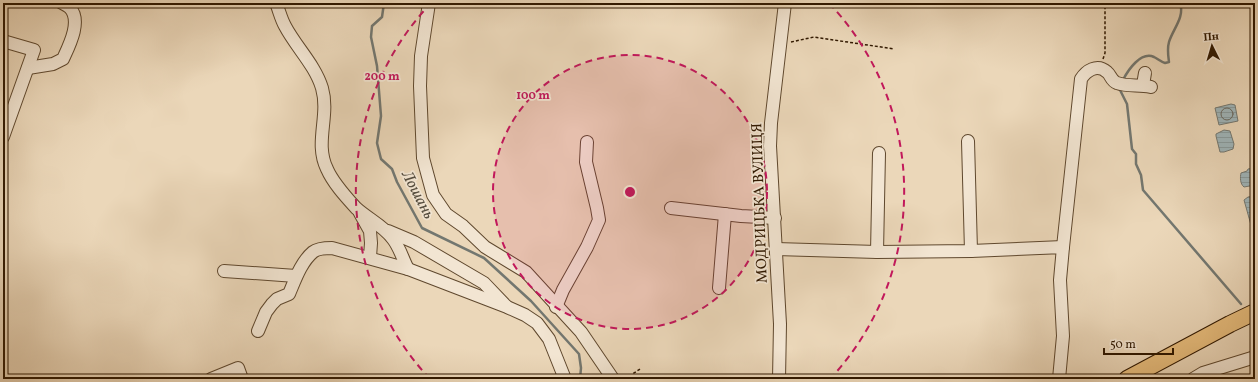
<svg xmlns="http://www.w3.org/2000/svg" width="1258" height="382" viewBox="0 0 1258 382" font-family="Vollkorn,serif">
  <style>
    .water { fill: url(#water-rules); stroke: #737770 }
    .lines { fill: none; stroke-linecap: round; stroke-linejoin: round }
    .shore { stroke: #68675e; stroke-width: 1 }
    .stream { stroke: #737770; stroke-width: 2.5 }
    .minor-casing { stroke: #5f482e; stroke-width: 14 }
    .major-casing { stroke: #301800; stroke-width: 18 }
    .path { stroke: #301800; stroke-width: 1.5; stroke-dasharray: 3 2; stroke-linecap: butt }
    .minor { stroke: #f2e5d2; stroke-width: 12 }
    .major { stroke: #e6bc7c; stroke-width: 16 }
    .ring { fill: none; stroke: #c2185b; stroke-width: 2; stroke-dasharray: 7 5 }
    .labels { text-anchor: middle; stroke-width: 3.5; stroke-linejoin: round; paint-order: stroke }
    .street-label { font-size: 15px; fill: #301800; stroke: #f2e5d2 }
    .water-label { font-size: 16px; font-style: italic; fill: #574f41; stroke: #f2e5d2 }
    .centre { fill: #c2185b; stroke: #f2e5d2; stroke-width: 2 }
    .ring-label { font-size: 12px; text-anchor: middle; font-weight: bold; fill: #c2185b; stroke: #f2e5d2; stroke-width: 3.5; stroke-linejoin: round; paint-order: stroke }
  </style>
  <defs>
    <pattern id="water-rules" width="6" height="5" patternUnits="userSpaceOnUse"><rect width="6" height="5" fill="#9fb6bb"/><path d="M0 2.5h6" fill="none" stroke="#899c9f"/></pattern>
  </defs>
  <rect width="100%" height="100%" fill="#ebd7b9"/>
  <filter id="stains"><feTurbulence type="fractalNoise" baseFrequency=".005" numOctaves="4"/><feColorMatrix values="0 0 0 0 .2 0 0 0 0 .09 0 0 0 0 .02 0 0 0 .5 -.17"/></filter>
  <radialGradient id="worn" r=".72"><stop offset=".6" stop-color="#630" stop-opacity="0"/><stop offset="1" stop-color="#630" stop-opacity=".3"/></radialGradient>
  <g class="water">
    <path d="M1231,104L1235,105L1238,121L1219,125L1215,108Z"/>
    <path d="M1224,130L1230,131L1234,144L1233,149L1224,152H1220L1216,136V134Z"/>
    <path d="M1255,168V185L1244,187C1240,184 1240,177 1241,173L1247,171L1248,169Z"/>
    <path d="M1255,196V225H1251L1244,200L1248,197Z"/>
  </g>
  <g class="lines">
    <circle class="shore" cx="1227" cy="114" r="6"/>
    <g class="stream">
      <path d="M384,3L382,17L372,26L371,37L377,66L381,116L377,143L381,159L392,169L397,182L422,228L484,258L531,301L579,354L581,368L580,379"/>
      <path d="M1123,80C1128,70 1141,51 1154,57C1158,59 1161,62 1165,63L1169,62C1168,55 1167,49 1169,42C1173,29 1185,17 1180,3"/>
      <path d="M1120,90L1127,104L1132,149L1136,154V164L1141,175L1143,190L1241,304"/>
    </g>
    <defs>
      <g id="minor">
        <path d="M276,3C279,10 281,19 285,26C296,47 315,65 322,88C330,116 314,143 327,169C333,183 346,197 356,208C368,219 384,226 393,239C400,248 403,260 408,269"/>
        <path d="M429,3L421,56L420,86L423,158L433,195L446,214L463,226L485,247L526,272L581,332L613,379"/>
        <path d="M3,41L34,50L3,137"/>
        <path d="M28,68L53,64L63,59C69,46 82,21 70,8C68,6 64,4 62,3"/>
        <path d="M1143,85L1145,73"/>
        <path d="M968,141L971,251"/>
        <path d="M671,208L741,216L775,218"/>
        <path d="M360,213L370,231L371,243L370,257"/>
        <path d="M388,231L414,242L484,283L506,306"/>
        <path d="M1063,247L1081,79C1086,71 1097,63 1107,72C1111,75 1111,81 1117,83C1128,87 1140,84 1151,87"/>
        <path d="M776,249L877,252L971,251L1063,247L1060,280L1063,336L1059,379"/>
        <path d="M877,252L879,153"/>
        <path d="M224,271L296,276"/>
        <path d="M719,288L725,214"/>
        <path d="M556,307L563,290L587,247L599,220L597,208L586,162L587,142"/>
        <path d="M258,331L266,312L272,304L277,299L289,294C295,280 301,262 313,252C318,248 326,248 332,248L408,269L507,307L525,315L537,323L549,339L565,379"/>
        <path d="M211,379L238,368L242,379"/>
        <path d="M779,379L780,324L770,146L771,123L785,3"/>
        <path d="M1193,379L1203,373L1255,357"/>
      </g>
      <path id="major" d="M1127,379L1230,324L1255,312"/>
    </defs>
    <use href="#minor" class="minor-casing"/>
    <use href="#major" class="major-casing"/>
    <g class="path">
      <path d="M791,42L814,37L894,49"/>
      <path d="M1103,59L1105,53V3"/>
      <path d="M625,379L640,369"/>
    </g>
    <use href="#minor" class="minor"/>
    <use href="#major" class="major"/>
  </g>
  <circle cx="630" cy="192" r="137" fill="#c2185b" fill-opacity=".12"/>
  <g class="ring">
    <circle cx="630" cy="192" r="137"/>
    <path d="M430 379A274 274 0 0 1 431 3M829 3A274 274 0 0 1 830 379"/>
  </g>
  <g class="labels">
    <g class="street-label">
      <text transform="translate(759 203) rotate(-92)" y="5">МОДРИЦЬКА ВУЛИЦЯ</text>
    </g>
    <g class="water-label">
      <text transform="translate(419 194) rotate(62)" y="6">Лошань</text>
    </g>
  </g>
  <circle cx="630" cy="192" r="6" class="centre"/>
  <g class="ring-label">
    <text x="382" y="80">200 m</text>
    <text x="533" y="99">100 m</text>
  </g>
  <rect width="1258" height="382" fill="none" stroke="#ebd7b9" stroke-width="16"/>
  <rect x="4" y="4" width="1250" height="374" fill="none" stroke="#301800" stroke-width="2"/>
  <rect x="8" y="8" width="1242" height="366" fill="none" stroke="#301800"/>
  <g transform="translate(1212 46) rotate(355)" stroke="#f2e5d2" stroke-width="3" paint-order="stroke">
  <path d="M0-3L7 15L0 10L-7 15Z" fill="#301800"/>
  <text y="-6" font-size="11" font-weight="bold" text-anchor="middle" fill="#301800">Пн</text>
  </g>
  <path d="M1104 348v6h69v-6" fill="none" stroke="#301800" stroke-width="2"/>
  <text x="1110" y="348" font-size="12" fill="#301800" stroke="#f2e5d2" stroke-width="3" paint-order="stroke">50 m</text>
  <rect width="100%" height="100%" filter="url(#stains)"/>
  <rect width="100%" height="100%" fill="url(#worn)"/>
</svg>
